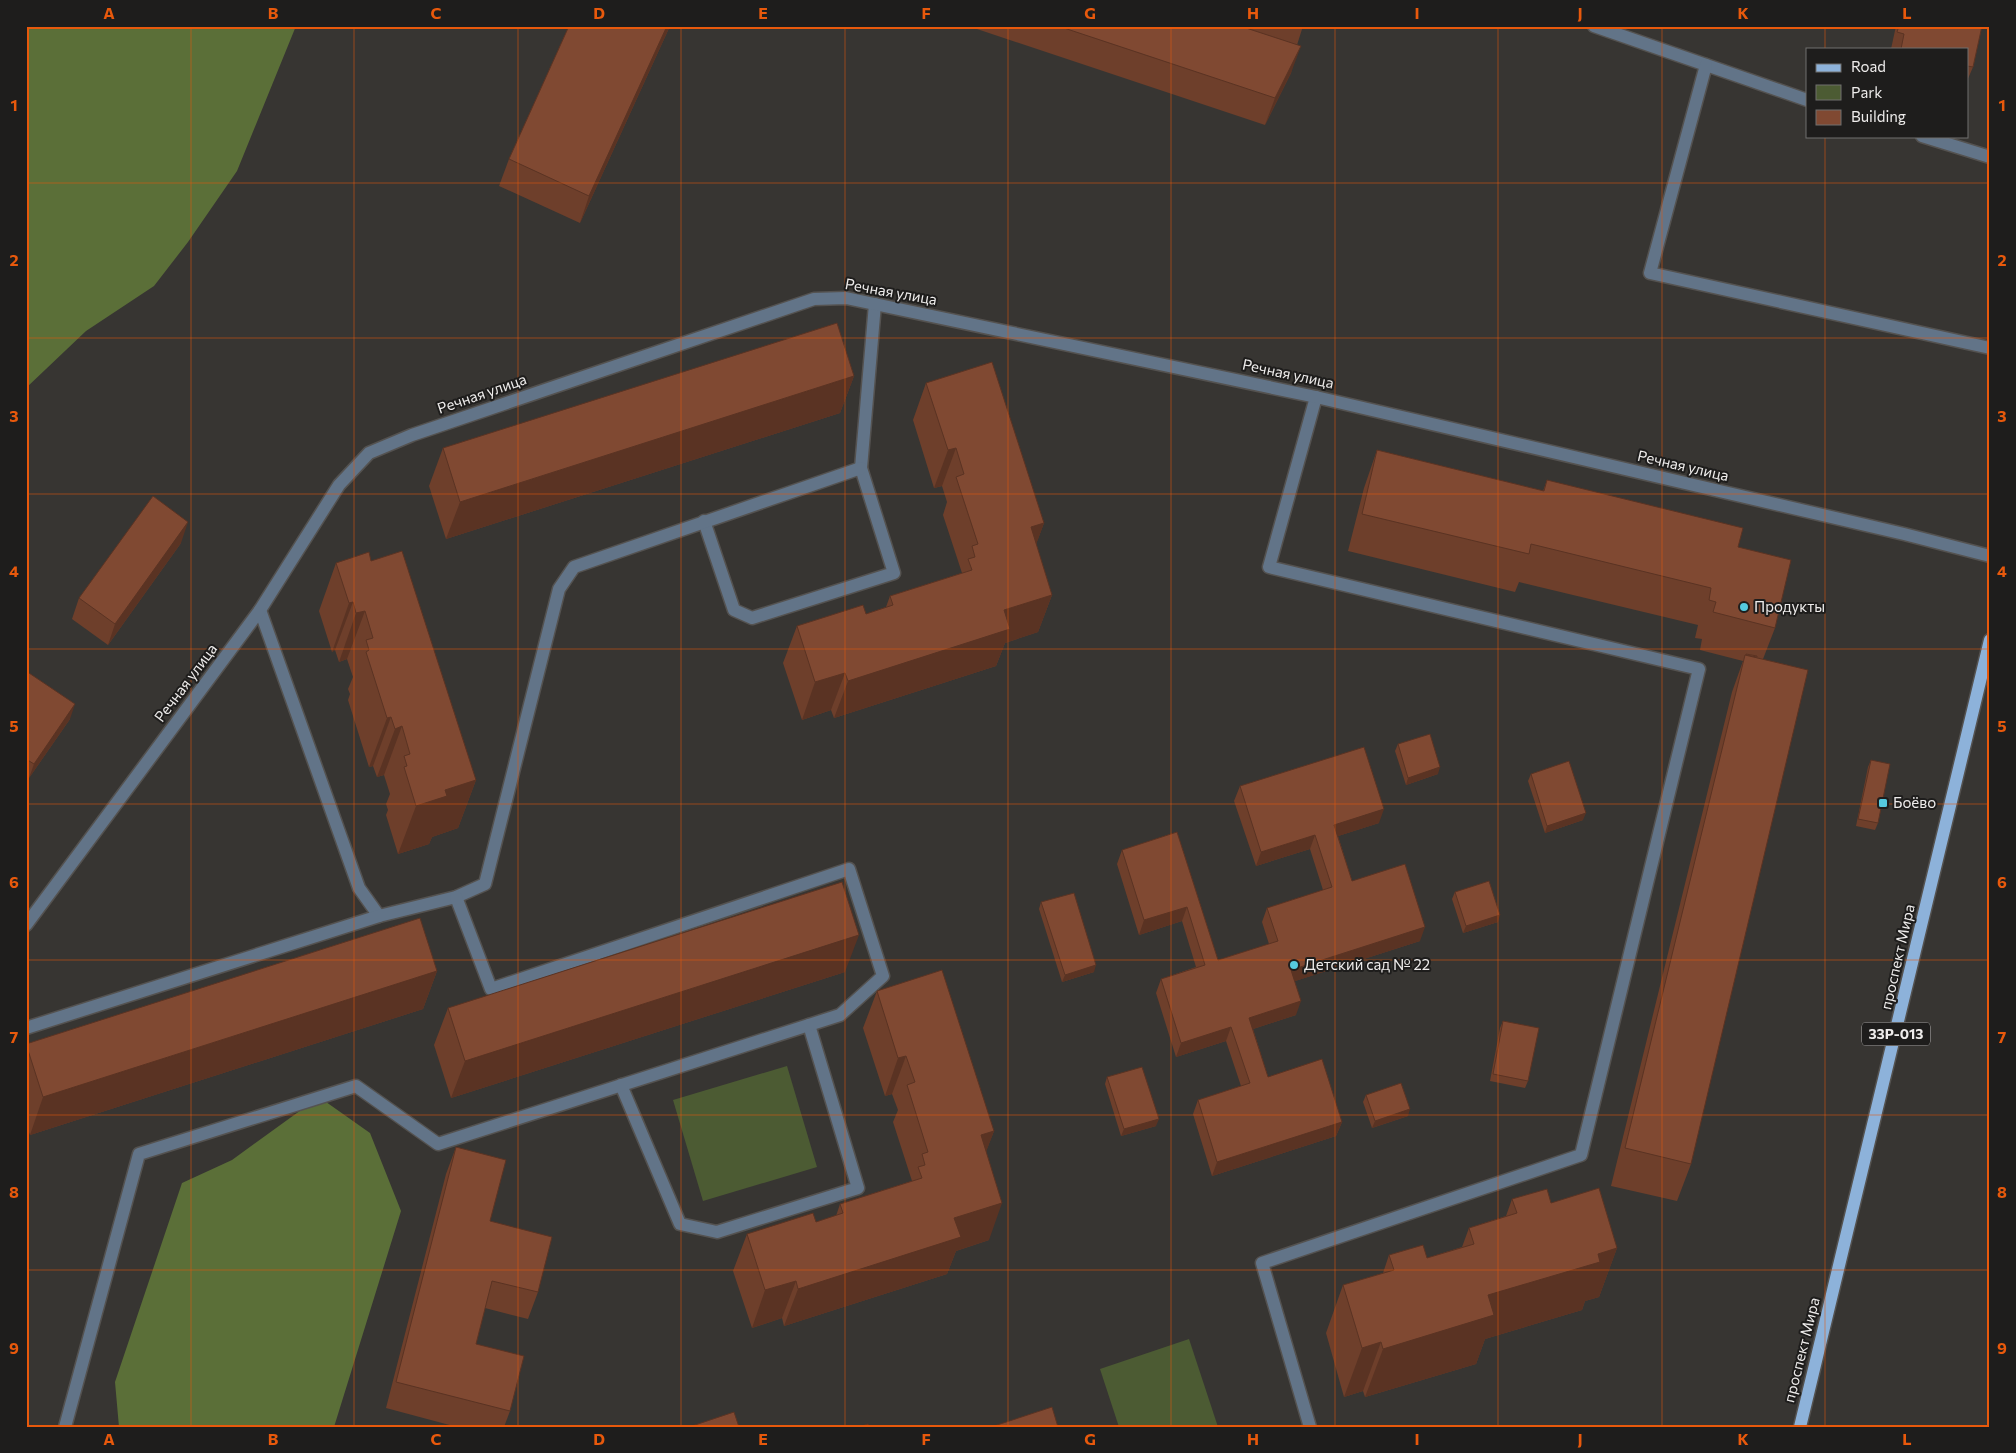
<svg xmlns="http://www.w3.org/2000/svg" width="2016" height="1453" viewBox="0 0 2016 1453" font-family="Commissioner,sans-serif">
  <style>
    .green { fill: #4c5b33 }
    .forest { fill: #5b6f38 }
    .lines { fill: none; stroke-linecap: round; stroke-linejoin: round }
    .service-casing { stroke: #545250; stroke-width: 15 }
    .minor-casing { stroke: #545250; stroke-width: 15 }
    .primary-casing { stroke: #545250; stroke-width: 15 }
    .service { stroke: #627488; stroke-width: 12 }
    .minor { stroke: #627488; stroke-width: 12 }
    .primary { stroke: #8db2da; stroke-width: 12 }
    .wall { fill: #6e3f2b }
    .shaded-wall { fill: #5a3323 }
    .building { fill: #804932; stroke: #5a3323 }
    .grid { fill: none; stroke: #e8590c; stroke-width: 1; stroke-opacity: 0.55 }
    .poi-dot { fill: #55cadf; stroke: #1e1d1c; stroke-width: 2 }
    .labels { text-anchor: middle; stroke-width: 4; stroke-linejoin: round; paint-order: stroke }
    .shield { fill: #1e1d1c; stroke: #b0aead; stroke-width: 1 }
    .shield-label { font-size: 14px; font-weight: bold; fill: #eeeceb }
    .street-label { font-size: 15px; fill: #eeeceb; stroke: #1e1d1c }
    .poi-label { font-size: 15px; fill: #eeeceb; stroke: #1e1d1c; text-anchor: start }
    .neatline { fill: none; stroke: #e8590c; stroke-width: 2 }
    .grid-label { font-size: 16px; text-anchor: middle; font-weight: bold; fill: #e8590c }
  </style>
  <rect width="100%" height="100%" fill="#373532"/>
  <g class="green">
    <path d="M787,1066L817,1167L703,1201L673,1100Z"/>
    <path d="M1189,1339L1218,1427H1119L1100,1369Z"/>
  </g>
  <g class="forest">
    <path d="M26,26H296L237,171L188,242L154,286L86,331L26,388Z"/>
    <path d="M319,1097L370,1133L401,1211L334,1427H119L115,1382L182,1183L232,1160Z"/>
  </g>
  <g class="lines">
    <defs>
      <g id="service">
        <path d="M1594,26L1807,100"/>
        <path d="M1706,65L1650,273L1990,348"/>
        <path d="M1922,136L1990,157"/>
        <path d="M704,521L734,610L752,618L894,573L861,468L875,304"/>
        <path d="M260,610L359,888L379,916"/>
        <path d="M26,1028L379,916L456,897L485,884L559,589L574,567L861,468"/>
        <path d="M621,1085L680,1224L717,1232L858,1188L809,1025"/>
        <path d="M65,1427L139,1154L356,1086L438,1144L840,1015L883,976L849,869L491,989L456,897"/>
        <path d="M1310,1427L1262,1263L1581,1155L1699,669L1269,567L1316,397"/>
      </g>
      <path id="minor" d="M26,925L260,610L339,485L369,453L412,435L814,299L846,298L1316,397L1904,534L1990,556"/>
      <path id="primary" d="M1800,1427L1990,640"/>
    </defs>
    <use href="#service" class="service-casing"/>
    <use href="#minor" class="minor-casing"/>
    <use href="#primary" class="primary-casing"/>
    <use href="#service" class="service"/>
    <use href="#minor" class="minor"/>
    <use href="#primary" class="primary"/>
  </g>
  <g class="wall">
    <path d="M569,26H670L580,223L499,186L509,159Z"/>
    <path d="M968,26H1303L1297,45L1291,73L1265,125Z"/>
    <path d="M1896,26H1982L1973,67L1967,81V49H1891Z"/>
    <path d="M854,376L840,413L446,539L429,486L443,448Z"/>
    <path d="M926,383L1044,523L1036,544L1052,595L1038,632L1005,643L996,666L834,718L831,710L802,720L783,663L797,626L866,614L886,607L890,596L962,573L943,515L947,502L942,486L934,488L913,420Z"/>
    <path d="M1377,450L1543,491L1547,480L1738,547L1775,628L1763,659L1691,1164L1677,1201L1611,1186L1732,692L1743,661L1700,650L1702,639L1695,638L1698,625L1519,582L1515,592L1348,551L1364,488Z"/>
    <path d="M181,543L108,645L72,619L79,598Z"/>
    <path d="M371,561L476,780L458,828L432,837L429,844L398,854L386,815L388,810L386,804L390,794L384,775L377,777L373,766L369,767L348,700L350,694L348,689L353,677L347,659L339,662L335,650L332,652L319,611L336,563Z"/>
    <path d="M26,671L70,719L29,778L26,776Z"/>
    <path d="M1398,744L1438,774L1406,785L1395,751Z"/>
    <path d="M1871,760L1878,823L1875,830L1856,826L1868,767Z"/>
    <path d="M1531,774L1583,820L1545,833L1528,781Z"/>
    <path d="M1240,786L1379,823L1338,836L1352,881L1420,941L1295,981L1296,1015L1253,1029L1268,1077L1342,1122L1336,1136L1212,1176L1193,1114L1198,1100L1241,1086L1226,1041L1176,1057L1156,993L1161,979L1196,967L1182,921L1139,935L1117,864L1122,850L1177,832L1218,960L1269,944L1262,922L1267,908L1323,890L1310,849L1256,866L1234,801Z"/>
    <path d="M1455,892L1498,922L1463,933L1452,899Z"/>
    <path d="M1041,902L1094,972L1062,982L1039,909Z"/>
    <path d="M437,971L423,1009L30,1135L26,1124V1044Z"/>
    <path d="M845,972L451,1098L434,1045L448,1008Z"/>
    <path d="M877,991L994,1131L986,1151L989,1240L956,1251L947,1274L784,1326L782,1318L752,1328L733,1271L747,1234L816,1222L836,1216L840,1204L912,1181L893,1122L898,1110L892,1094L885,1096L863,1028Z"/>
    <path d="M1503,1021L1528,1081L1525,1088L1490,1081L1500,1028Z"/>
    <path d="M1107,1077L1156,1126L1121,1136L1105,1084Z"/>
    <path d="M1366,1095L1408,1116L1372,1128L1363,1102Z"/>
    <path d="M456,1147L490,1221L538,1292L528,1319L485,1308L476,1344L510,1411L504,1427H457L386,1408L446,1174Z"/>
    <path d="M1512,1199L1551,1203L1617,1248L1599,1297L1585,1301L1582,1310L1485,1339L1476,1364L1365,1397L1363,1391L1344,1397L1326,1333L1343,1285L1383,1273L1389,1255L1427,1258L1462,1247L1469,1228L1506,1216Z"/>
  </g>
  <g class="shaded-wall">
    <path d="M667,26H670L580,223L589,196Z"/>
    <path d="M1301,46L1291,73L1265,125L1275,98Z"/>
    <path d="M854,376L840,413L446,539L460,502Z"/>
    <path d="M956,448L942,486L934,488L948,450Z"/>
    <path d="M188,522L181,543L108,645L115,624Z"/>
    <path d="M1044,523L1030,561L1031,527Z"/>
    <path d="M1052,595L1038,632L1005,643L996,666L834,718L848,681L1004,610Z"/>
    <path d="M353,602L335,650L332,652L349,603Z"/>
    <path d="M365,611L347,659L339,662L356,613Z"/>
    <path d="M845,673L831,710L802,720L815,682Z"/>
    <path d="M75,704L70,719L29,778L34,764Z"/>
    <path d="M391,717L373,766L369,767L387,718Z"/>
    <path d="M402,726L384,775L377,777L395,729Z"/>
    <path d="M1440,767L1438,774L1406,785L1408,778Z"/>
    <path d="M476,780L458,828L432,837L429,844L398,854L416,806L445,790Z"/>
    <path d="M1384,809L1379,823L1329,839L1334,825Z"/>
    <path d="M1586,813L1583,820L1545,833L1547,826Z"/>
    <path d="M1315,835L1310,849L1256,866L1261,852Z"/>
    <path d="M1187,907L1182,921L1139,935L1144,920Z"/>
    <path d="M1500,915L1498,922L1463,933L1466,926Z"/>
    <path d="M1425,927L1420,941L1286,984L1291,970Z"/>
    <path d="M859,935L845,972L451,1098L465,1061Z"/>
    <path d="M1096,965L1094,972L1062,982L1065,975Z"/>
    <path d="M437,971L423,1009L30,1135L43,1097Z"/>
    <path d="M1301,1001L1296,1015L1244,1032L1249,1018Z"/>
    <path d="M1231,1027L1226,1041L1176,1057L1181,1043Z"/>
    <path d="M906,1056L892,1094L885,1096L898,1058Z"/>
    <path d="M1410,1109L1408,1116L1372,1128L1375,1121Z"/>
    <path d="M1159,1119L1156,1126L1121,1136L1124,1129Z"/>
    <path d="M1342,1122L1336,1136L1212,1176L1217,1162Z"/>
    <path d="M994,1131L980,1168L981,1135Z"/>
    <path d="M1002,1203L989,1240L956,1251L947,1274L784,1326L798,1289L954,1218Z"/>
    <path d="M1617,1248L1599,1297L1585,1301L1582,1310L1485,1339L1476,1364L1365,1397L1383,1349L1488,1295L1598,1254Z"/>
    <path d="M796,1281L782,1318L752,1328L765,1290Z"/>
    <path d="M1381,1342L1363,1391L1344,1397L1362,1348Z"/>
  </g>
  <g class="building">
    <path d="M569,26H667L589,196L509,159Z"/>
    <path d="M1058,26H1240L1301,46L1275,98Z"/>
    <path d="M1899,26H1982L1973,67L1967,66V49H1901L1904,34L1897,32Z"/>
    <path d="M837,323L854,376L460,502L443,448Z"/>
    <path d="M992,362L1044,523L1031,527L1052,595L1004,610L1010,629L848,681L845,673L815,682L797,626L863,605L866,614L893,605L890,596L972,570L968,559L975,557L972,546L978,544L956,477L964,474L956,448L948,450L926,383Z"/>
    <path d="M1377,450L1544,491L1547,480L1743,528L1738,547L1791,560L1775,628L1713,612L1716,602L1709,600L1711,588L1531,544L1529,554L1362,514Z"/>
    <path d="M153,496L188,522L115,624L79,598Z"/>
    <path d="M402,551L476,780L445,790L447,796L416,806L404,767L407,766L404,756L410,754L402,726L395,729L391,717L387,718L366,652L369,650L366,640L373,638L365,611L356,613L353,602L349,603L336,563L369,552L371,561Z"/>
    <path d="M1746,654L1757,656V657L1746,655Z"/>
    <path d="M1745,655L1808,670L1691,1164L1625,1148Z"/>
    <path d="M26,671L75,704L34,764L26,759Z"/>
    <path d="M1430,734L1440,767L1408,778L1398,744Z"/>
    <path d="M1364,747L1384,809L1334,825L1352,881L1405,864L1425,927L1291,970L1301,1001L1249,1018L1268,1077L1322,1059L1342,1122L1217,1162L1198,1100L1250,1083L1231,1027L1181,1043L1161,979L1205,965L1187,907L1144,920L1122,850L1177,832L1218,960L1278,941L1267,908L1332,887L1315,835L1261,852L1240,786Z"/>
    <path d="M1871,760L1890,764L1878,823L1858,819Z"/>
    <path d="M1569,761L1586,813L1547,826L1531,774Z"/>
    <path d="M1489,881L1500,915L1466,926L1455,892Z"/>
    <path d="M842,882L859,935L465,1061L448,1008Z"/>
    <path d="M1074,893L1096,965L1065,975L1041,902Z"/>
    <path d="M420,918L437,971L43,1097L26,1044Z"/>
    <path d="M942,970L994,1131L981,1135L1002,1203L954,1218L961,1237L798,1289L796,1281L765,1290L747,1234L813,1213L816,1222L843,1213L840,1204L922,1178L918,1167L925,1165L922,1154L928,1152L907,1085L915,1082L906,1056L898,1058L877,991Z"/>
    <path d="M1503,1021L1539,1028L1528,1081L1493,1074Z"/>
    <path d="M1142,1067L1159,1119L1124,1129L1107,1077Z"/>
    <path d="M1401,1083L1410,1109L1375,1121L1366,1095Z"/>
    <path d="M456,1147L506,1160L490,1221L552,1237L538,1292L492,1281L476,1344L524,1356L510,1411L396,1382Z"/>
    <path d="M1599,1188L1617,1248L1598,1254L1600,1262L1488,1295L1494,1315L1383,1349L1381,1342L1362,1348L1343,1285L1394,1270L1389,1255L1423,1245L1427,1258L1474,1244L1469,1228L1517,1213L1512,1199L1547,1189L1551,1203Z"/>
    <path d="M1052,1407L1058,1427H995L994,1426Z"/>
    <path d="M734,1412L739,1427H689Z"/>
    <path d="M868,1424L869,1427H859Z"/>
  </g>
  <path class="grid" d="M191,26V1427M354,26V1427M518,26V1427M681,26V1427M845,26V1427M1008,26V1427M1171,26V1427M1335,26V1427M1498,26V1427M1662,26V1427M1825,26V49M1825,136V1427M26,183H1990M26,338H1990M26,494H1990M26,649H1990M26,804H1990M26,960H1990M26,1115H1990M26,1270H1990"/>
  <g class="poi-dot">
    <circle cx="1744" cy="607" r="5"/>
    <rect x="1878" y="798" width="10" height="10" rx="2.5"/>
    <circle cx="1294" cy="965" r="5"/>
  </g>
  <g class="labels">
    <rect class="shield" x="1862" y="1022.5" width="68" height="23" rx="4"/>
    <g class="shield-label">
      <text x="1896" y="1039">33Р-013</text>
    </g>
    <g class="street-label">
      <text transform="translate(891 292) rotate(10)" y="5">Речная улица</text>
      <text transform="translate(1288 374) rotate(12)" y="5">Речная улица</text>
      <text transform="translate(482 394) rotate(-19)" y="5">Речная улица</text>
      <text transform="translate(1683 466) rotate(13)" y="5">Речная улица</text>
      <text transform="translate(186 683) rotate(-53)" y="5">Речная улица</text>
      <text transform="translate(1898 957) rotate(-77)" y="5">проспект Мира</text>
      <text transform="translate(1802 1350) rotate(-76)" y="5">проспект Мира</text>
    </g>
    <g class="poi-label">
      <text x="1754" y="612">Продукты</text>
      <text x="1893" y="808">Боёво</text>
      <text x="1304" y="970">Детский сад № 22</text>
    </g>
  </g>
  <rect width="2016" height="1453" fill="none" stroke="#1e1d1c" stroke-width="55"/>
  <rect x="1806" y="48" width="162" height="90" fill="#1e1d1c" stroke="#71706f"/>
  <rect x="1816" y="64" width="25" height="8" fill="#8db2da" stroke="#71706f"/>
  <text x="1851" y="72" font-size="15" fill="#eeeceb">Road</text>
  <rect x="1816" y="85" width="25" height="15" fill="#4c5b33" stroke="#71706f"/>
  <text x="1851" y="98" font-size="15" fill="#eeeceb">Park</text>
  <rect x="1816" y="110" width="25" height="15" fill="#804932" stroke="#71706f"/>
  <text x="1851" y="122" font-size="15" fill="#eeeceb">Building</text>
  <rect x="28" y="28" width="1960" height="1398" class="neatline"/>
  <g class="grid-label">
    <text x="109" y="19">A</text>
    <text x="273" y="19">B</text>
    <text x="436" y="19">C</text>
    <text x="599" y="19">D</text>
    <text x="763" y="19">E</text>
    <text x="926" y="19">F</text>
    <text x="1090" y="19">G</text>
    <text x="1253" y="19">H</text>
    <text x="1417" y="19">I</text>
    <text x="1580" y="19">J</text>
    <text x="1743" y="19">K</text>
    <text x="1907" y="19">L</text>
    <text x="14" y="111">1</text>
    <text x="2002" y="111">1</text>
    <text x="14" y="266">2</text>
    <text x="2002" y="266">2</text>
    <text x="14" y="422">3</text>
    <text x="2002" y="422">3</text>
    <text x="14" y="577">4</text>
    <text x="2002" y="577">4</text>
    <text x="14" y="732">5</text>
    <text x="2002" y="732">5</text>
    <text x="14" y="888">6</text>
    <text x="2002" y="888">6</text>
    <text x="14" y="1043">7</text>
    <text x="2002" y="1043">7</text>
    <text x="14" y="1198">8</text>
    <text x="2002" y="1198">8</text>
    <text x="14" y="1354">9</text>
    <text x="2002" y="1354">9</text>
    <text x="109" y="1445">A</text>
    <text x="273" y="1445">B</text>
    <text x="436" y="1445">C</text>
    <text x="599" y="1445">D</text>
    <text x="763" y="1445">E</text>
    <text x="926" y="1445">F</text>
    <text x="1090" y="1445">G</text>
    <text x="1253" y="1445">H</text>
    <text x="1417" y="1445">I</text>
    <text x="1580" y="1445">J</text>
    <text x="1743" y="1445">K</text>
    <text x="1907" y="1445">L</text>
  </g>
</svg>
